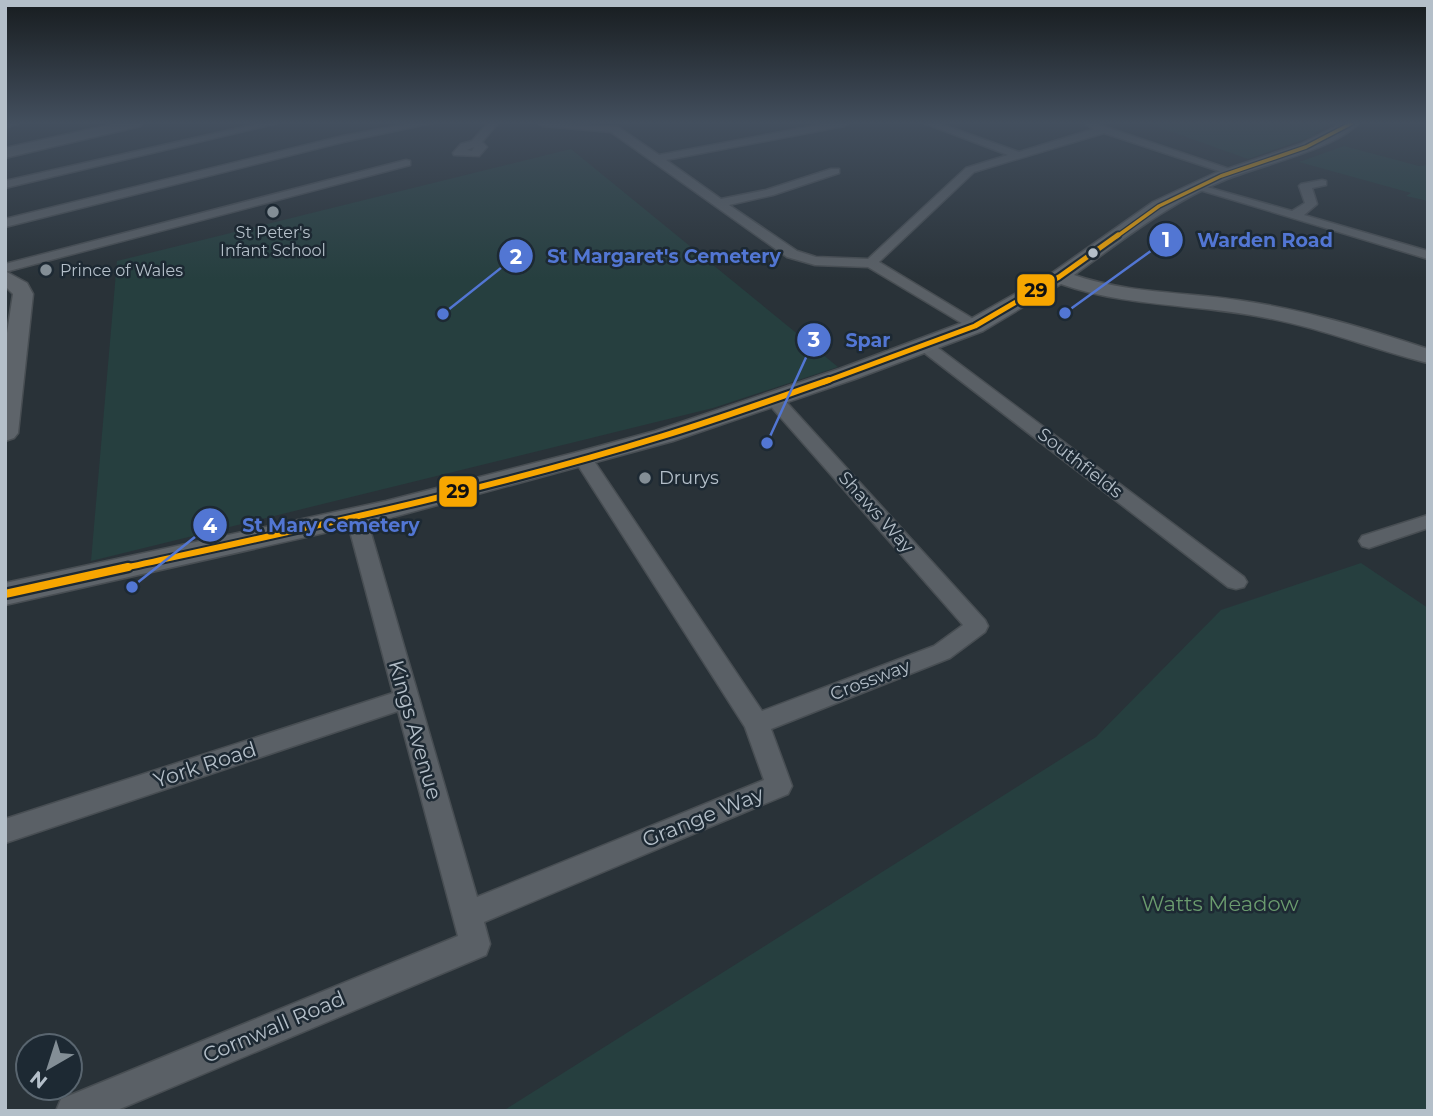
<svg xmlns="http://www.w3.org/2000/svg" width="1433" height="1116" viewBox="0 0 1433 1116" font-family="Montserrat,sans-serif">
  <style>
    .green { fill: #263f3f }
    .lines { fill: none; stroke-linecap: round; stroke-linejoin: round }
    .street-casing { stroke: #484e53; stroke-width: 3 }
    .secondary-casing { stroke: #484e53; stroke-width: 3 }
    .street { fill: #5a6066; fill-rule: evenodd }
    .secondary { fill: #5e646a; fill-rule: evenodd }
    .bus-1-far3-casing { stroke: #1d2933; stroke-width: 6 }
    .bus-1-far2-casing { stroke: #1d2933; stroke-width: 9 }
    .bus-1-far1-casing { stroke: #1d2933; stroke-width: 10 }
    .bus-1-casing { stroke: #1d2933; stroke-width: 13 }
    .bus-1-far3 { stroke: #f7a600; stroke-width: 3.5 }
    .bus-1-far2 { stroke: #f7a600; stroke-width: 5 }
    .bus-1-far1 { stroke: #f7a600; stroke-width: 6 }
    .bus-1 { stroke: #f7a600; stroke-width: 8 }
    .poi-dot { fill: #838e96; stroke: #1d2933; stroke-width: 2.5 }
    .bus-dot { fill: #b4bfc9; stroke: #1d2933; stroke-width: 2.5 }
    .labels { text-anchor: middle; stroke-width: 5; stroke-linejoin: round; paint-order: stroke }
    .far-poi-label { font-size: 16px; fill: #b4bfc9; stroke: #1d2933 }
    .street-label { font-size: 18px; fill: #b4bfc9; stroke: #1d2933 }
    .poi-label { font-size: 18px; fill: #b4bfc9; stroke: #1d2933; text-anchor: start }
    .near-street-label { font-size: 21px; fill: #b4bfc9; stroke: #1d2933 }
    .near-park-label { font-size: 21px; fill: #6a9b6e; stroke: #1d2933 }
    .leader { fill: none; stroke: #5276d3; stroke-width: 2.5 }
    .callout-dot { fill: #5276d3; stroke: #1d2933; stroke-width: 2.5 }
    .mark-label { font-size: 21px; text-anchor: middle; font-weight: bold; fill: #fff }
    .callout-label { font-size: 19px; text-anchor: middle; font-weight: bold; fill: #5276d3; stroke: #1d2933; stroke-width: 5; stroke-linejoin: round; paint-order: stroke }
    .line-badge { stroke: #1d2933; stroke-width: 2.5 }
    .pale-badge-label { font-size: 19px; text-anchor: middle; font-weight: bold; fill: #111 }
  </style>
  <rect width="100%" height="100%" fill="#293238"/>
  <g class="green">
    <path d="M1147,123H1333L1314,133L1317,135L1248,159Z"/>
    <path d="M1344,146L1419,166L1428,165V201L1406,196L1411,193L1299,162Z"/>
    <path d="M571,149L838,367L713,408L91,561L117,261Z"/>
    <path d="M1361,563L1428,608V1111H503L1096,737L1221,610Z"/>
  </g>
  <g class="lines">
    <defs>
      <g id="street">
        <path d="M5,123H20L5,128Z"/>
        <path d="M261,123H278L5,188V181Z"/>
        <path d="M412,123H432L343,142L5,227V219L343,136Z"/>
        <path d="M488,123H498L482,142L487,147L479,156L454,155L453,153L461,144L472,141ZM474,147L472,151L467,150Z"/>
        <path d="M538,123L618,127L659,155L829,123H849L844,126L666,160L721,199L766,190L831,169H839V173L773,195L729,205L797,251L816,257L868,259L966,168L1008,155L924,123H938L1019,152L1094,129L1086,125L1094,123L1238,172L1228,174L1104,133L974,172L879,262L980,323L983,326L980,329L975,331L868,267L815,265L787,257L611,132L543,126Z"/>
        <path d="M406,160L410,161V165L5,272V264Z"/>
        <path d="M1322,180L1326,181V185L1312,188L1317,204L1304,215L1428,251V259L1190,187L1196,184L1292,211L1305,203L1299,186L1301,184Z"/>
        <path d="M924,340L930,342L1244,577L1247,582L1244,587L1236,589L1228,587L918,348L916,345Z"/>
        <path d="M773,393L779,394L985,620L988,626L985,632L950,658L771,729L792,786L788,794L484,922L490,944L486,955L115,1111H56L61,1099L458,936L398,711L5,843V819L393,693L346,516L349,512H363L366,516L477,897L764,780L745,727L574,459L576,455H590L762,711L934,646L963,625L767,402L765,398Z"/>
        <path d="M1428,515V528L1369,548L1362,546L1359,541L1362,536Z"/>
      </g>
      <g id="secondary">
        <path d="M118,123H143L141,126L5,158V148Z"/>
        <path d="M1342,123H1359C1335,149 1262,165 1227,179C1170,202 1123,240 1074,275C1127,293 1182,292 1237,300C1302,309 1365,328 1428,349V363C1372,349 1319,327 1262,317C1195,304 1126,307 1061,284L983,331L855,379L673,441L386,519L5,605V583L386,501L574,453L655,431L839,369L967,321L1052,273L1153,202L1215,173L1301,144Z"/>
        <path d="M5,271L27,283L33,294L18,433L14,438L5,441V346L13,294L5,286Z"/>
      </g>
    </defs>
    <use href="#street" class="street-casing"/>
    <use href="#secondary" class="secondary-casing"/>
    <use href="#street" class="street"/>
    <use href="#secondary" class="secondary"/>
    <defs>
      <path id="bus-1-far3" d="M1116,237L1159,206L1221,176L1306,147L1352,123"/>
      <path id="bus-1-far2" d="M824,382L975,326L1059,277L1118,235"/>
      <path id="bus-1-far1" d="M120,569C302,529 485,491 663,436C719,419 774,399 829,380"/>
      <path id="bus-1" d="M5,594L128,567"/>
    </defs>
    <use href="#bus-1-far3" class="bus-1-far3-casing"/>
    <use href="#bus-1-far2" class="bus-1-far2-casing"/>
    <use href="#bus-1-far1" class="bus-1-far1-casing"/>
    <use href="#bus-1" class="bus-1-casing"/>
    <use href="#bus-1-far3" class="bus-1-far3"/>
    <use href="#bus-1-far2" class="bus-1-far2"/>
    <use href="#bus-1-far1" class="bus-1-far1"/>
    <use href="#bus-1" class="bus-1"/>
  </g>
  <linearGradient id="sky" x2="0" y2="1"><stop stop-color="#171c1f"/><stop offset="0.44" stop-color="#434f5e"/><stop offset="1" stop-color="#434f5e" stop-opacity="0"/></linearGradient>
  <rect width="1433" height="279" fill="url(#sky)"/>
  <g class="poi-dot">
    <circle cx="273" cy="212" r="7"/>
    <circle cx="46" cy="270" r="7"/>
    <circle cx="645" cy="478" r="7"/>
  </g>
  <circle class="bus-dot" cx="1093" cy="253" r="6"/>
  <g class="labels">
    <g class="far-poi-label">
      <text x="273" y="238">St Peter's<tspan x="273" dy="18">Infant School</tspan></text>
      <text x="60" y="276" text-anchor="start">Prince of Wales</text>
    </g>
    <g class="street-label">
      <text transform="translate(1080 463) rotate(38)" y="6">Southfields</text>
      <text transform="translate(876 512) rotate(48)" y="6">Shaws Way</text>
      <text transform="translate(870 680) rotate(-21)" y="6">Crossway</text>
    </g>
    <g class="poi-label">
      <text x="659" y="484">Drurys</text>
    </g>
    <g class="near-street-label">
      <text transform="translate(415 730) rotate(74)" y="7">Kings Avenue</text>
      <text transform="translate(205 765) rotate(-18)" y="7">York Road</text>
      <text transform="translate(703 817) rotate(-22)" y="7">Grange Way</text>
      <text transform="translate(274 1027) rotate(-23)" y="7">Cornwall Road</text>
    </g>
    <g class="near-park-label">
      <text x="1220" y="911">Watts Meadow</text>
    </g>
  </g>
  <path class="leader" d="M1065 313L1166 240M443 314L516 256M767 443L814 340M132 587L210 525"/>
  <g class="callout-dot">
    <circle cx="1065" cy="313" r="7"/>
    <circle cx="443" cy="314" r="7"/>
    <circle cx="767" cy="443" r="7"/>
    <circle cx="132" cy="587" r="7"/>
    <circle cx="1166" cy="240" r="18"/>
    <circle cx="516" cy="256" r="18"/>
    <circle cx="814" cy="340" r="18"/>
    <circle cx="210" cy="525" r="18"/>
  </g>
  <g class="mark-label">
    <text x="1166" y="247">1</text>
    <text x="516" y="264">2</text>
    <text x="814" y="347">3</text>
    <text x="210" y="533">4</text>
  </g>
  <g class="callout-label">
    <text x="1265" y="247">Warden Road</text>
    <text x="664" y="263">St Margaret's Cemetery</text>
    <text x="868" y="347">Spar</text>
    <text x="331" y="532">St Mary Cemetery</text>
  </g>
  <g class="line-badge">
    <rect x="1016" y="273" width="40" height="34" rx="7" fill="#f7a600"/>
    <rect x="438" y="475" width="40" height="33" rx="7" fill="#f7a600"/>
  </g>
  <g class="pale-badge-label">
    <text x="1036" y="297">29</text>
    <text x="458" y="498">29</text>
  </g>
  <rect width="1433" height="1116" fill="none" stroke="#b4bfc9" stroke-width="14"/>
  <g transform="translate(49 1067) rotate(219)"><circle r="33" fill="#1d2933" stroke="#59656f" stroke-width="2"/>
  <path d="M0-5L12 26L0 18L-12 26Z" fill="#838e96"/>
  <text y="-10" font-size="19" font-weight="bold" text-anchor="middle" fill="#b4bfc9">N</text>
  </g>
</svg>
